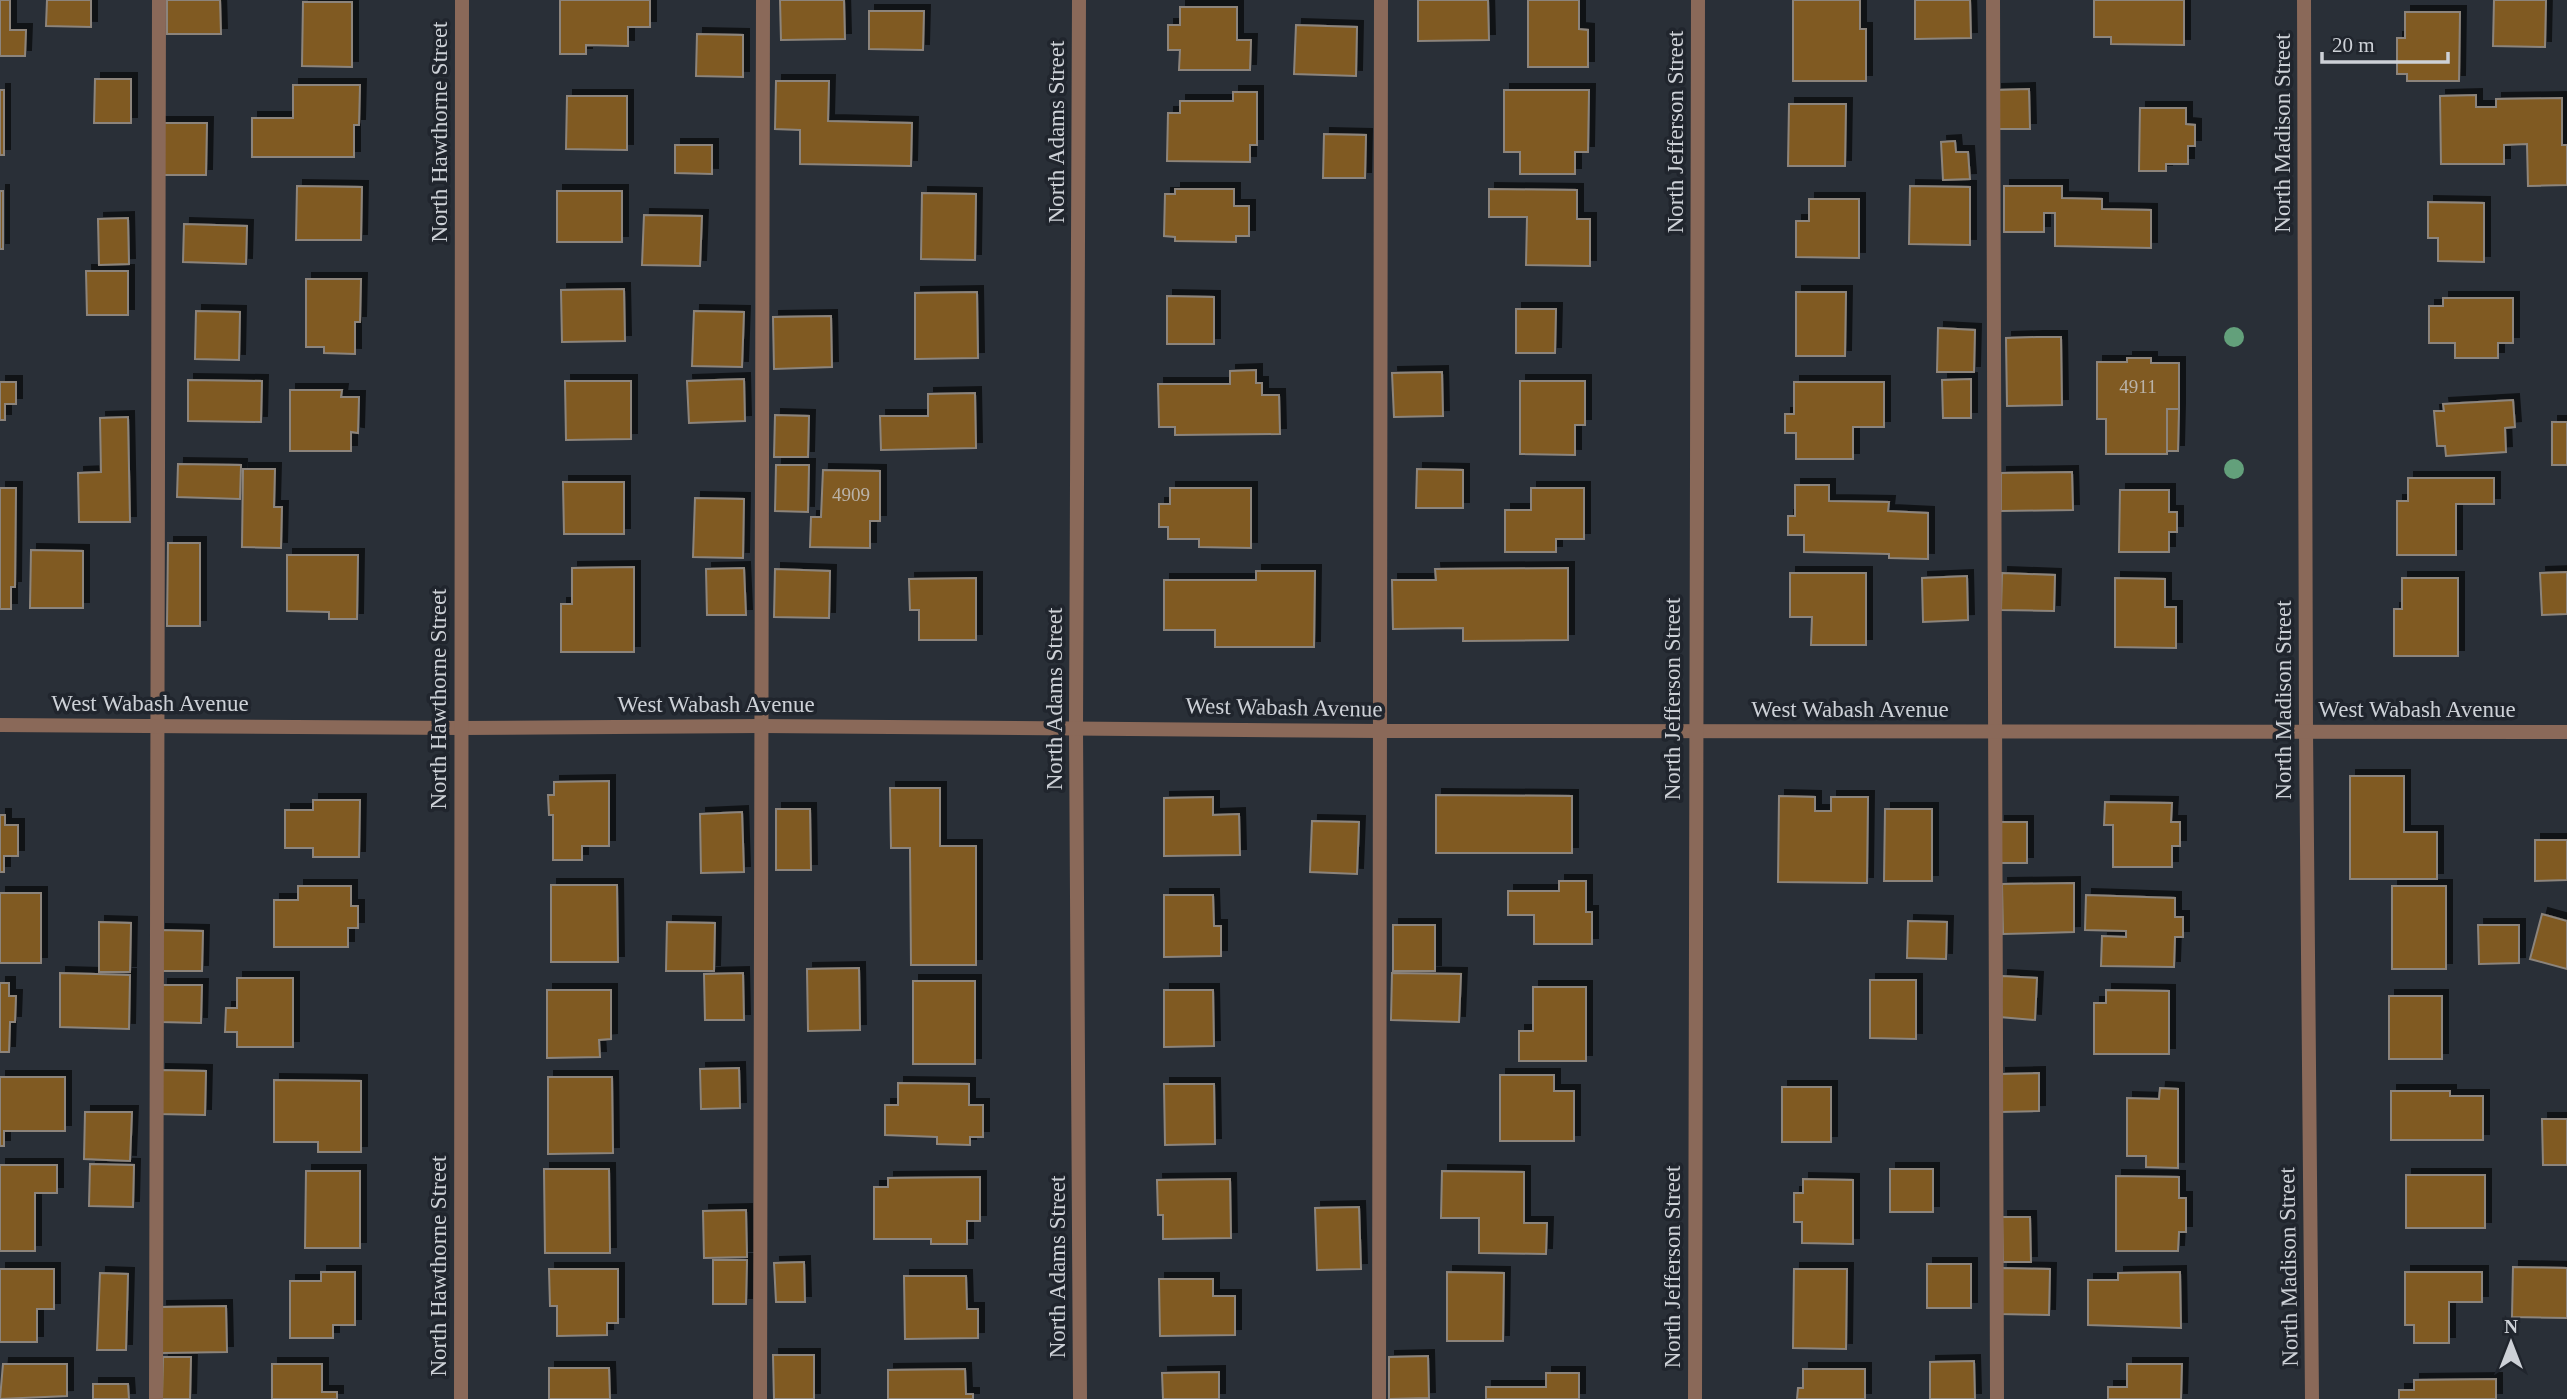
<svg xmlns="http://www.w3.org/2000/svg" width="2567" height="1399" viewBox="0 0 2567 1399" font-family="Georgia,serif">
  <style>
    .building { fill: #805a20; stroke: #8c847b; stroke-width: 2; filter: url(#shadow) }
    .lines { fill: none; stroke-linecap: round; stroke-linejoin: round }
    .lane { stroke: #8a6959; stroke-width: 14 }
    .street { stroke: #8a6959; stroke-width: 14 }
    .tree { fill: #63a07b }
    .labels { text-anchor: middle; stroke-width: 7; stroke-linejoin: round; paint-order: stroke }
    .number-label { font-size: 19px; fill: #bab3a9 }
    .street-label { font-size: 23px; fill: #cdd1d7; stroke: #20252d }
  </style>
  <defs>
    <filter id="shadow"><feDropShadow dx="6" dy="-6" stdDeviation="0" flood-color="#0009"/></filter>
  </defs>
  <rect width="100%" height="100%" fill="#292f37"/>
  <g class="building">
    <path d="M0,0H10V30H26L25,56H0Z"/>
    <path d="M47,0H91V27L46,26Z"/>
    <path d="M167,0H220L221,34H167Z"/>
    <path d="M560,0H650V27H628V46L586,45V54H560Z"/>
    <path d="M780,0H844L845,39L781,40Z"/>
    <path d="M1418,0H1488L1489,40L1418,41Z"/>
    <path d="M1528,0H1579V29L1588,30V67H1528Z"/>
    <path d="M1793,0H1860V29H1866V81H1793Z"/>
    <path d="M1915,0H1970L1971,38L1915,39Z"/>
    <path d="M2094,0H2184V45L2111,44V37H2094Z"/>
    <path d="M2494,0H2546L2545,47L2493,46Z"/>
    <path d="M303,2H352V67L302,66Z"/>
    <path d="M1180,7H1237V40H1251L1250,70H1179L1180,50H1168V25H1180Z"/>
    <path d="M869,11H924L923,50L869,49Z"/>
    <path d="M2405,12H2460L2459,81H2407V74H2397V38H2405Z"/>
    <path d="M1296,25L1357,27L1356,76L1294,74Z"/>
    <path d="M697,34L743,35V77L696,76Z"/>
    <path d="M95,79H131V123H94Z"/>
    <path d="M776,81H829L828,121L912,123L911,166L800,164V130L775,129Z"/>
    <path d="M293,85H360L359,125H354V157H252V118H293Z"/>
    <path d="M2029,89L2030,129H1997L1996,90Z"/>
    <rect x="0" y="90" width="4" height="65"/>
    <path d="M1504,90H1589L1588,152H1575V174H1520V152H1504Z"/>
    <path d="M1233,92H1257V145H1250V162L1167,161L1168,113H1180V101H1233Z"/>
    <path d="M2476,95V107H2496V99L2562,98V145H2567V185L2528,186L2527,144L2504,145V164H2441L2440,96Z"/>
    <path d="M567,96H627V150L566,149Z"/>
    <path d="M1789,104H1846L1845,166H1788Z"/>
    <path d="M2140,108H2186V124L2195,125V146H2188V164H2166V171H2139Z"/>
    <path d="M160,123H207L206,175H159Z"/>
    <path d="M1324,134L1366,135L1365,178H1323Z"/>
    <path d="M1955,141L1956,152H1968L1970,179L1943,180L1941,142Z"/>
    <path d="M675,145H712V174L675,173Z"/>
    <path d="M297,186L362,187L361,240H296Z"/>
    <path d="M1910,186L1970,187V245L1909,244Z"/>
    <path d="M2004,186H2062V198L2102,199V209L2151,210V248L2055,246V213H2044V232H2004Z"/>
    <path d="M1175,189H1234V206H1249V236H1236V242L1175,241V237L1164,236L1165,194H1175Z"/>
    <path d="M1489,189L1577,190V219H1590V266L1526,265L1527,217H1489Z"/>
    <rect x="0" y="191" width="3" height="58"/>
    <rect x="557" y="191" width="65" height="51"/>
    <path d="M922,193L976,194L975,260L921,259Z"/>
    <path d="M1809,199H1859V258L1796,257V221H1809Z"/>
    <path d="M2428,202L2484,203V262L2438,261V238H2428Z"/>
    <path d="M644,215L702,216L700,266L642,265Z"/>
    <path d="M128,218L129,264L99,265L98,219Z"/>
    <path d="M184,224L247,226L246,264L183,262Z"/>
    <path d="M86,271H128V315H87Z"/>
    <path d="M306,279H361L360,322H355V354L324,353V347H306Z"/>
    <path d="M624,289L625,341L562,342L561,290Z"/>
    <path d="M977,292L978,358L915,359V293Z"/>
    <path d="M1796,292H1846L1845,356H1796Z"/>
    <path d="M1167,296L1214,297V344H1167Z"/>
    <path d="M2443,298H2513V343H2498V358H2455V343H2429V306H2443Z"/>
    <path d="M1516,309H1556L1555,353H1516Z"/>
    <path d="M196,311L240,312L239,360L195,359Z"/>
    <path d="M694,311L744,312L742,367L692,366Z"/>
    <path d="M831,316L832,367L774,369L773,317Z"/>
    <path d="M1938,328L1975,330L1974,372H1937Z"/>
    <path d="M2037,337H2061L2062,405L2007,406L2006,338Z"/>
    <path d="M2127,358H2151V363H2179V409H2167V454H2106V419H2097V362H2127Z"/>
    <path d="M1256,370V383H1262V395H1279L1280,434L1175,435V427H1159L1158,384H1230V371Z"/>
    <path d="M1442,372L1443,416L1394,417L1392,373Z"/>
    <path d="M744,379L745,421L689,423L687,381Z"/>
    <path d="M1971,379V418H1943L1942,380Z"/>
    <path d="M188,380L262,381L261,422L188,421Z"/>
    <path d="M565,381H631V439L566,440Z"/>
    <path d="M1520,381H1585V425H1575V455L1520,454Z"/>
    <path d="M0,382H16V404H5V420H0Z"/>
    <path d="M1794,382H1884V427H1853V459H1796V433H1785V414H1794Z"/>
    <path d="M290,390H342L341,397H359L358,433L351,432V451H290Z"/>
    <path d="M975,393L976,448L881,450L880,416H928V394Z"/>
    <path d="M2513,400L2515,427L2505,428L2506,452L2446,456L2445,446H2437L2434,411H2444L2443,404Z"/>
    <path d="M2167,409H2179L2178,451H2167Z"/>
    <path d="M775,415L809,416L808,457H774Z"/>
    <path d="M128,417L130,522H79L78,473L101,472L100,418Z"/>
    <rect x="2552" y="422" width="15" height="43"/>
    <path d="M178,464L241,465L240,499L177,497Z"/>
    <path d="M776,465H809L808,512L775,511Z"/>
    <path d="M243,469H275L274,507H282L281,548L242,547Z"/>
    <path d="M1417,469L1463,470V508H1416Z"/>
    <path d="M823,470L880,471V521H870V548L810,547L811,517H821Z"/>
    <path d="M2072,472L2073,510L2001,511V473Z"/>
    <path d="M2408,478H2494V504H2456V555H2397V501H2408Z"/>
    <path d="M563,482H624V534H564Z"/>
    <path d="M1795,485H1829V501L1889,502L1888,511L1928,513V559L1889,558V554L1804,552V535H1788V516H1795Z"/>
    <path d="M0,488H16L15,587H11V609H0Z"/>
    <path d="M1170,488H1251V548L1199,547V539H1168V527H1159V504H1170Z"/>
    <path d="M1531,488H1584V539H1556V552H1505V510H1531Z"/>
    <path d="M2120,490H2169V512H2177V532H2169V552H2119Z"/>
    <path d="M695,498L744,499L743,558L693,557Z"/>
    <path d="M168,543H200V626H167Z"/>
    <path d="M31,550L83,551V608H30Z"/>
    <path d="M287,555H358L357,619H329V612L287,611Z"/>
    <path d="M634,567V652H561V604H572V568Z"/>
    <path d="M744,568L746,615H707L706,569Z"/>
    <path d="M1568,568V640L1463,641V628L1393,629L1392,580H1436L1435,569Z"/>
    <path d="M775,569L830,571L829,618L774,617Z"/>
    <path d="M1256,571H1315L1314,647H1215V630H1164V580H1256Z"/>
    <path d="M2567,572V614L2542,615L2540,573Z"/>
    <path d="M1790,573H1866V645H1811L1812,617H1790Z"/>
    <path d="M2002,573L2055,575L2054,611L2001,610Z"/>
    <path d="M1967,576L1968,620L1923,622L1922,578Z"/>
    <path d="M976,578V640H919V610H910L909,579Z"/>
    <path d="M2115,578L2165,579V607H2176V648L2115,647Z"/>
    <path d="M2402,578H2458V656H2394V609H2402Z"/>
    <path d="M2350,776H2404V832H2437V879H2350Z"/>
    <path d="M609,781V846H582V860H553V815H549L548,795H554V782Z"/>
    <path d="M890,788H940V846H976V965H911L910,848H891Z"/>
    <path d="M1436,795L1572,796V853H1436Z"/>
    <path d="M1779,796L1815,797V811H1831V797H1868L1867,883L1778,882Z"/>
    <path d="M1213,797V815L1239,814L1240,855L1164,856V798Z"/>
    <path d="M313,800H360L359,857H313V848H285V810H313Z"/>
    <path d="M2105,802L2172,803L2171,822H2180V846H2172V867H2113V825H2104Z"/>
    <path d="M776,809H810L811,870H776Z"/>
    <path d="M1885,809H1932V881H1884Z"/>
    <path d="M742,812L744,872L701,873L700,814Z"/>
    <path d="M0,815H5V825H18V856H4V872H0Z"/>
    <path d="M1312,821L1359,822L1357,874L1310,872Z"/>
    <rect x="1999" y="822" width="28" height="41"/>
    <path d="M2535,840H2567V880L2535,881Z"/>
    <path d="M1559,881H1586V912H1592V944H1534V915H1508V891H1559Z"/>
    <path d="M2074,883V932L2003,934L2002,884Z"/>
    <path d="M551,885H617L618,962H551Z"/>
    <path d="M298,886H351V906H358V928H348V947H274V900H298Z"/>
    <rect x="2392" y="886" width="54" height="83"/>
    <rect x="0" y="893" width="41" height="70"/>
    <path d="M1164,895H1213L1214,926H1221V956L1164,957Z"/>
    <path d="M2086,895L2175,898V917H2183V937H2175L2174,967L2101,966L2102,936L2126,937V931L2085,930Z"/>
    <path d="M2542,914L2567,921V969L2530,959Z"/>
    <path d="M1908,921L1947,922L1946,959L1907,958Z"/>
    <path d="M99,922L131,923L130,972H99Z"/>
    <path d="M667,922L715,923L714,971H666Z"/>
    <rect x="1393" y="925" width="42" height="46"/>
    <path d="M2478,925H2519V963L2479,964Z"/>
    <path d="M160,930L203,931L202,971H159Z"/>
    <path d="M859,968L860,1030L808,1031L807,969Z"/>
    <path d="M60,973L130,975L129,1029L60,1027Z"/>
    <path d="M743,973L744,1020H705L704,974Z"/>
    <path d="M1392,973L1461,974L1459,1022L1391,1020Z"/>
    <path d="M2002,976L2037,978L2035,1020L2000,1017Z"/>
    <path d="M237,978H293V1047H237V1032H225L226,1008H237Z"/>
    <path d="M1870,980H1916V1039L1870,1038Z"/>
    <rect x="913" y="981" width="62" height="83"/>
    <path d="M0,983H9V996H16L15,1022H10L9,1052H0Z"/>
    <path d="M162,985H202L201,1023L161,1022Z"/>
    <path d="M1533,987H1586V1061H1519V1031H1533Z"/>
    <path d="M547,990H611V1039L599,1040L600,1057L547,1058Z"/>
    <path d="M1164,990H1213L1214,1046L1164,1047Z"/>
    <path d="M2106,990L2169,991V1054H2094V1003H2106Z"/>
    <rect x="2389" y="996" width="53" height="63"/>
    <path d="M739,1068L740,1108L701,1109L700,1069Z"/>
    <path d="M160,1070L206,1071L205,1115L159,1114Z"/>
    <path d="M2039,1073V1111L2000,1112V1074Z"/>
    <path d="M1500,1075H1554V1091H1574V1141H1500Z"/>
    <path d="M0,1077H65V1131H4V1146H0Z"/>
    <path d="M548,1077H612L613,1153L548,1154Z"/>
    <path d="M274,1080L361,1081V1152H318V1142H274Z"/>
    <path d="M898,1083L969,1084V1105H983V1137H970V1145L937,1144V1137L885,1135V1105H898Z"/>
    <path d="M1164,1084H1214L1215,1144L1165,1145Z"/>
    <rect x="1782" y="1087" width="49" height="55"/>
    <path d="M2160,1088L2178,1089V1168L2146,1167V1156H2127V1098L2159,1099Z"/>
    <path d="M2391,1091H2450V1096H2483V1140H2391Z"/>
    <path d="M85,1112H132L130,1161L84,1159Z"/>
    <path d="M2542,1119H2567V1165H2543Z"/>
    <path d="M90,1164L134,1165L133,1207L89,1206Z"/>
    <path d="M0,1165H57V1193H35V1251H0Z"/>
    <path d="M544,1169H609L610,1253H545Z"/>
    <rect x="1890" y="1169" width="43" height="43"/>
    <path d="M306,1171H360V1248H305Z"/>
    <path d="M1442,1171L1524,1172V1223H1547L1546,1254L1479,1253V1218H1441Z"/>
    <rect x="2406" y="1175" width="79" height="53"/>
    <path d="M2116,1176L2179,1177V1198H2186V1232H2179L2178,1251H2116Z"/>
    <path d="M980,1177V1221H967V1244H931V1239H874V1187H888V1178Z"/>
    <path d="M1230,1179L1231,1238L1163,1239V1215H1158L1157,1180Z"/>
    <path d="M1803,1179L1853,1180V1244L1802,1243V1222H1794V1193H1803Z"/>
    <path d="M1359,1207L1361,1269L1317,1270L1315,1208Z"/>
    <path d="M746,1210L747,1257L704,1258L703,1211Z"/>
    <path d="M2002,1217H2030L2031,1262H2003Z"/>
    <path d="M713,1260H747L746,1304H713Z"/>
    <path d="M804,1262L805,1302H776L774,1263Z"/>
    <rect x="1927" y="1264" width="44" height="44"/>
    <path d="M2513,1267L2567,1268V1318L2512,1317Z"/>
    <path d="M2002,1268L2050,1269L2049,1315L2001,1314Z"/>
    <path d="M0,1269H54V1309H37V1342H0Z"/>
    <path d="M549,1269H618V1323H607V1335L557,1336V1306H550Z"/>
    <path d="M1794,1269H1847L1846,1349L1793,1348Z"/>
    <path d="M321,1272H355V1325H333V1338H290V1281H321Z"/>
    <path d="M1447,1272L1504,1273L1503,1341H1447Z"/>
    <path d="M2180,1272L2181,1328L2088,1325V1280H2118V1273Z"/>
    <path d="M2405,1272H2482V1302H2449V1343H2414V1325H2405Z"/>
    <path d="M100,1273L128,1274L126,1350H97Z"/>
    <path d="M904,1276H966L967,1309H978V1338L905,1339Z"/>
    <path d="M1159,1279H1213V1296H1235V1335L1160,1336Z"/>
    <path d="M226,1306L227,1352L162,1353L161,1307Z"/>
    <path d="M773,1355H814V1399H774Z"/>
    <path d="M1428,1356L1429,1398L1389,1399V1357Z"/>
    <path d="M163,1357H191L190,1399H162Z"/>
    <path d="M1974,1361L1975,1399H1930V1362Z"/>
    <path d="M3,1364H67V1396L0,1399Z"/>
    <path d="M272,1364H322V1392H337V1399H272Z"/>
    <path d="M2127,1364H2182L2181,1399H2108V1387H2127Z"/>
    <path d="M549,1368H609L610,1399H549Z"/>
    <path d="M965,1369L966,1394H973V1399H888V1370Z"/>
    <path d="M1803,1369H1865V1399H1797L1798,1388H1803Z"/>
    <path d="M1219,1372V1399H1163L1162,1373Z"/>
    <path d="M1546,1373H1579V1399H1486V1387H1546Z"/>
    <path d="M2496,1379V1399H2399V1390H2414V1380Z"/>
    <path d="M93,1384H128L129,1399H93Z"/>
  </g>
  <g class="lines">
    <g class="lane">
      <path d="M1993,0L1997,1399"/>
      <path d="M156,1399L159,0"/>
      <path d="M760,1399L763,0"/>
      <path d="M1379,1399L1381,0"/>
    </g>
    <g class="street">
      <path d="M1079,0L1076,728L1080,1399"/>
      <path d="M2304,0L2306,732L2312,1399"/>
      <path d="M0,725L461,728L760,726L1378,731L2567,732"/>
      <path d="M461,1399L462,0"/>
      <path d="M1695,1399L1698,0"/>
    </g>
  </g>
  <g class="tree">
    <circle cx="2234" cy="337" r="10"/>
    <circle cx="2234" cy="469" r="10"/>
  </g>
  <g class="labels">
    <g class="number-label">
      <text x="2138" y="393">4911</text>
      <text x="851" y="501">4909</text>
    </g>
    <g class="street-label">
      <text transform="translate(439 132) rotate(-90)" y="8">North Hawthorne Street</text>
      <text transform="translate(1056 132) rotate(-90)" y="8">North Adams Street</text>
      <text transform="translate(1675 132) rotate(-90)" y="8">North Jefferson Street</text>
      <text transform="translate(2282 133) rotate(-90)" y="8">North Madison Street</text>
      <text transform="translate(438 699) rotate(-90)" y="8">North Hawthorne Street</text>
      <text transform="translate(1054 699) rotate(-90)" y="8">North Adams Street</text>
      <text transform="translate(1672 699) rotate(-90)" y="8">North Jefferson Street</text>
      <text transform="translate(2283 700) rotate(-90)" y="8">North Madison Street</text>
      <text x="150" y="711">West Wabash Avenue</text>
      <text x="716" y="712">West Wabash Avenue</text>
      <text transform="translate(1284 707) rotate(1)" y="8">West Wabash Avenue</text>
      <text x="1850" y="717">West Wabash Avenue</text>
      <text x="2417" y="717">West Wabash Avenue</text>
      <text transform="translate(438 1266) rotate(-90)" y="8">North Hawthorne Street</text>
      <text transform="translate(1057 1267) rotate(-90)" y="8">North Adams Street</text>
      <text transform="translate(1672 1267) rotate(-90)" y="8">North Jefferson Street</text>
      <text transform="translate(2288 1267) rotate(-91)" y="8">North Madison Street</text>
    </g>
  </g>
  <g transform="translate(2511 1343)" stroke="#20252d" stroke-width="5" paint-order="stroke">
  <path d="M0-5L12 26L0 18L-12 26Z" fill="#cdd1d7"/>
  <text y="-10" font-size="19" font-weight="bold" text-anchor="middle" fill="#cdd1d7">N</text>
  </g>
  <path d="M2322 52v10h126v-10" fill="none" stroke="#cdd1d7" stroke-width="3.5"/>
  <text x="2332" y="52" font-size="21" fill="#cdd1d7" stroke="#20252d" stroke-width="5" paint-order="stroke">20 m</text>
</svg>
